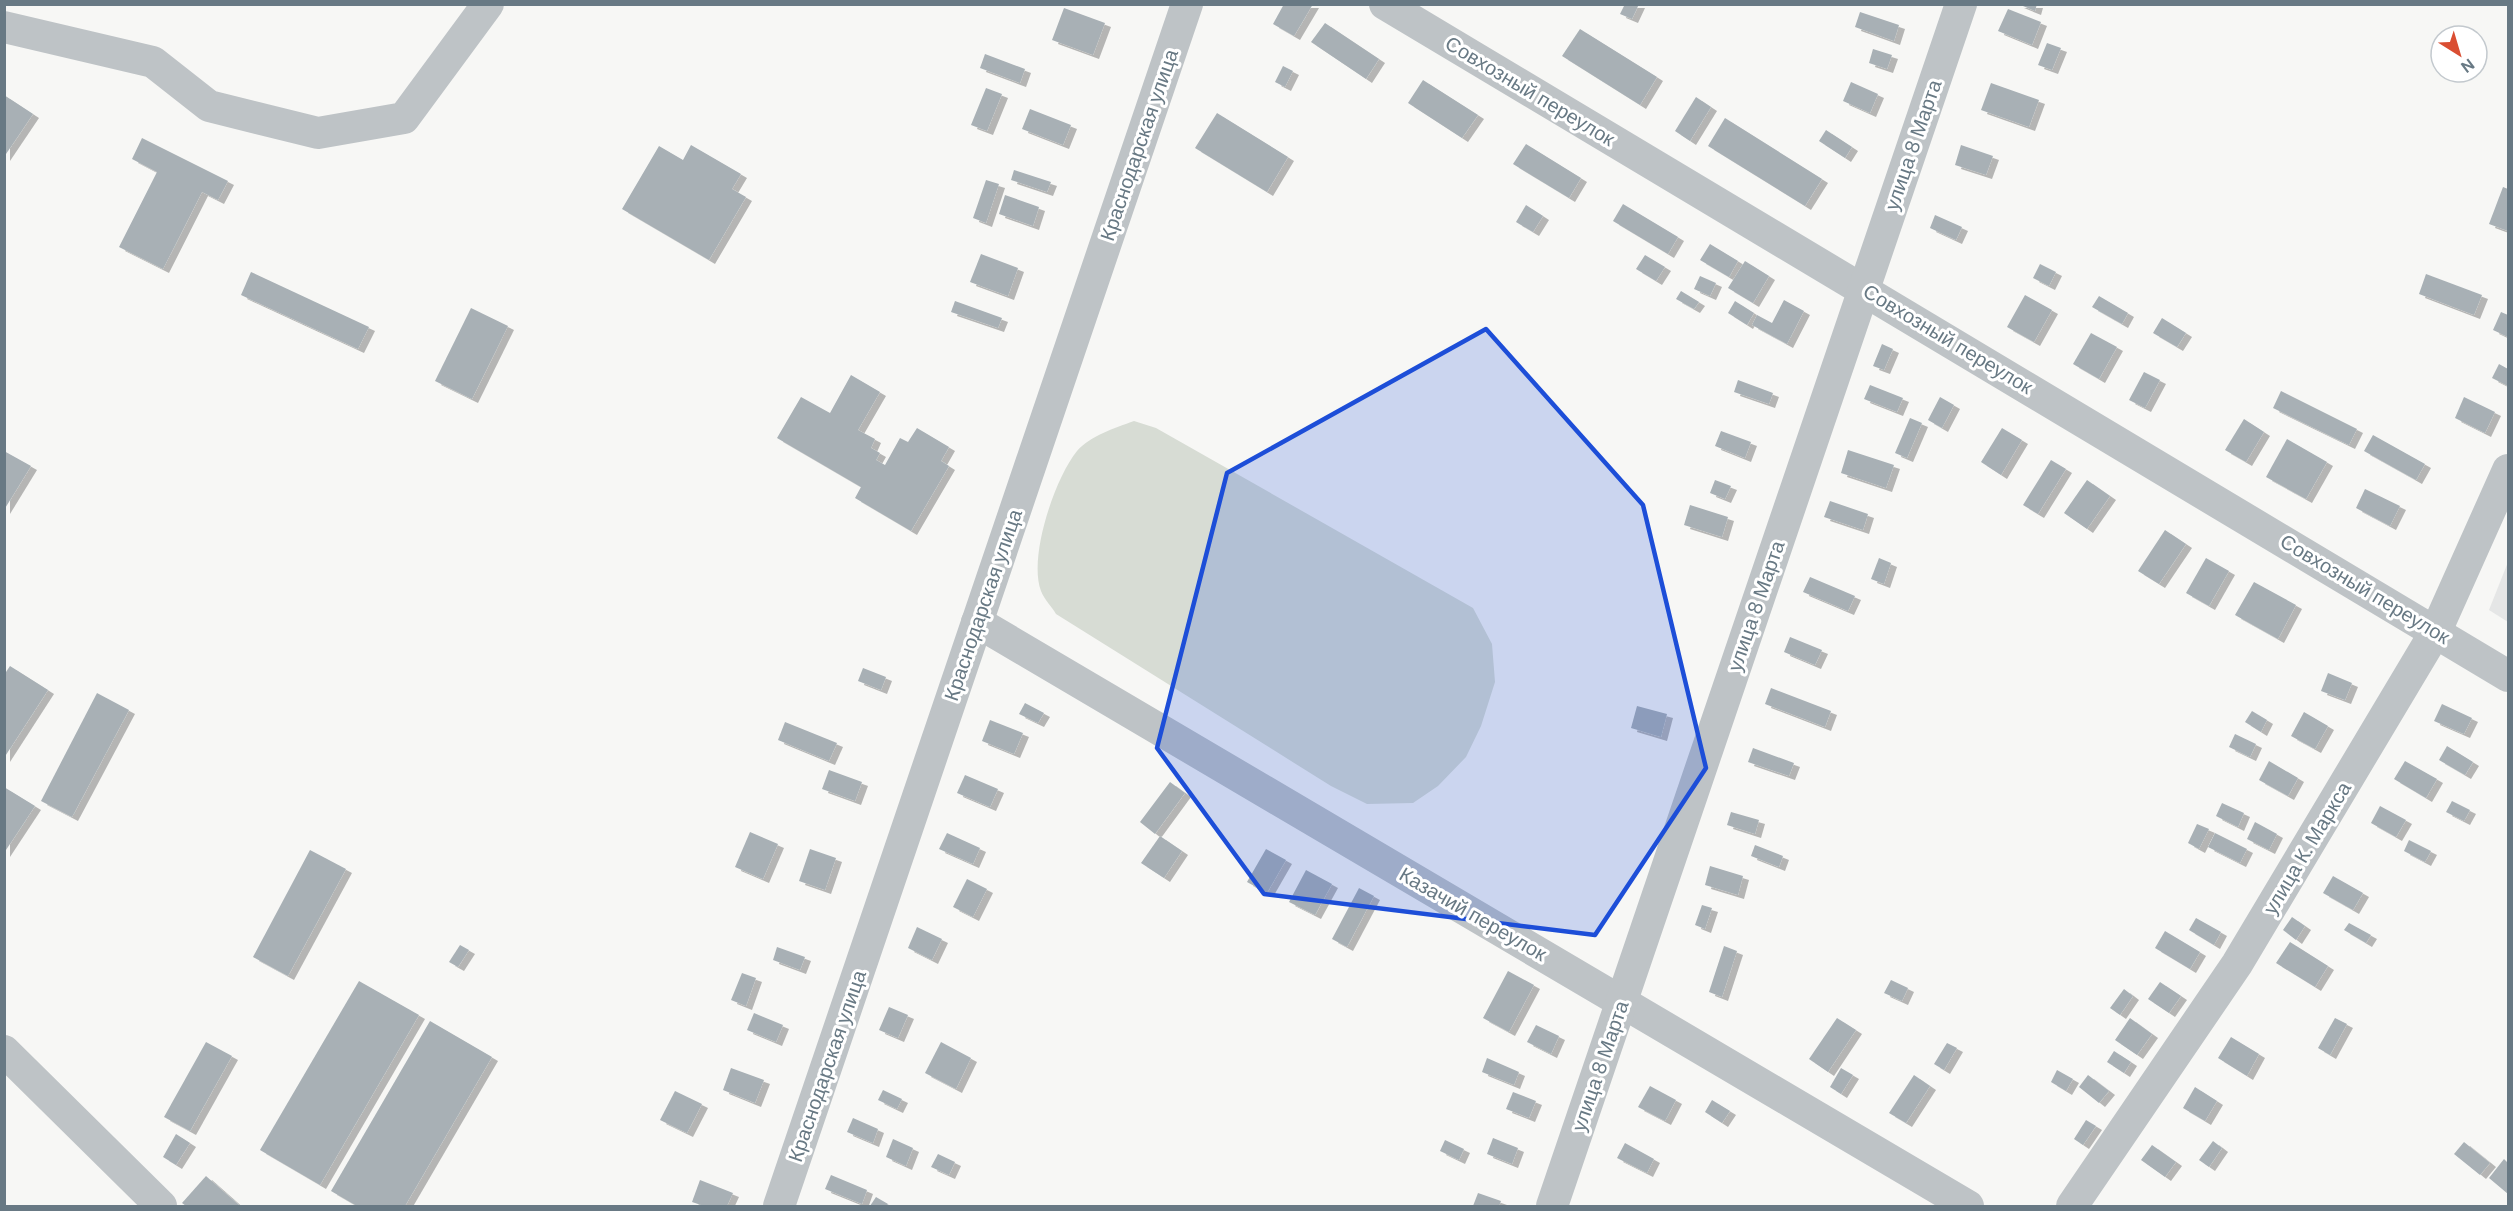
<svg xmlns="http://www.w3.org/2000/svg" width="2513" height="1211" viewBox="0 0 2513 1211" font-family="'DM Sans',sans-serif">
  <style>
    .built { fill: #e5e6e6 }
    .green { fill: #d7dcd4 }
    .building { fill: #a8b0b5; filter: url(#shadow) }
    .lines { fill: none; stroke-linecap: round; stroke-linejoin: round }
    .minor { stroke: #bec3c6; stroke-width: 32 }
    .marked { fill: #1d4ed8; fill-opacity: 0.2; stroke: #1d4ed8; stroke-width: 4.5; stroke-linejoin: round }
    .labels { text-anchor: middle; stroke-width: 6; stroke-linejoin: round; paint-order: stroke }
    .street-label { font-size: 20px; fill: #687984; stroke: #fff }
  </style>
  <defs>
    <filter id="shadow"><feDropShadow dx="6" dy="4" stdDeviation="0" flood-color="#0004"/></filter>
  </defs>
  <rect width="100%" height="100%" fill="#f7f7f5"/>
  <path class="built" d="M2508,562V622L2489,610Z"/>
  <path class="green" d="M1134,421L1156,428L1473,608L1492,644L1495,682L1481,726L1466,757L1438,786L1413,803L1367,804L1331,786L1056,614C1052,607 1044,599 1041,591C1028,557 1055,478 1077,451C1090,436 1115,428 1134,421Z"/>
  <g class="building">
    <path d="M1284,4H1313L1294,36L1273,24Z"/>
    <path d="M1625,4H1639L1632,19L1620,14Z"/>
    <path d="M2018,4H2037L2035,11Z"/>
    <path d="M1064,8L1105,23L1093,55L1052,40Z"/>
    <path d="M2008,9L2041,22L2032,45L1998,31Z"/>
    <path d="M1860,12L1899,25L1894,41L1855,27Z"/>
    <path d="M1325,23L1379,59L1366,79L1311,42Z"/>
    <path d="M1580,29L1657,77L1640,105L1562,56Z"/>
    <path d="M2047,43L2061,48L2052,70L2038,65Z"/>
    <path d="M1873,49L1892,55L1887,69L1869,63Z"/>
    <path d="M985,54L1025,69L1020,83L980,68Z"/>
    <path d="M1283,66L1293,71L1285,87L1275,82Z"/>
    <path d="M1423,80L1478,115L1462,138L1408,103Z"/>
    <path d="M1851,82L1878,94L1870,113L1843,101Z"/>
    <path d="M1991,83L2039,100L2029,127L1981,110Z"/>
    <path d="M986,88L1002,94L987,131L971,125Z"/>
    <path d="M4,95L33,114L4,157Z"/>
    <path d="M1696,97L1711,107L1690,141L1675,131Z"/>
    <path d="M1030,109L1071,125L1063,145L1022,129Z"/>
    <path d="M1217,113L1288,157L1267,192L1195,148Z"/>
    <path d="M1725,118L1822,179L1805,206L1708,146Z"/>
    <path d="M1826,130L1852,147L1845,158L1819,141Z"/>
    <path d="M142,138L228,181L218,200L202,192L163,269L119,247L157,172L132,159Z"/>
    <path d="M1526,144L1581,178L1569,198L1513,164Z"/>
    <path d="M691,145L741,174L732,189L746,197L709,260L622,209L659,146L683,160Z"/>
    <path d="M1961,145L1993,156L1986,175L1955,165Z"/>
    <path d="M1014,170L1051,182L1047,192L1011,180Z"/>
    <path d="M986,180L999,184L986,223L973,218Z"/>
    <path d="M2503,187L2508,189V231L2489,224Z"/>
    <path d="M1005,195L1039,207L1033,226L999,214Z"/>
    <path d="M1623,204L1678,237L1668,254L1613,221Z"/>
    <path d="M1526,205L1543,216L1533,232L1516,222Z"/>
    <path d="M1935,215L1962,227L1956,240L1930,228Z"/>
    <path d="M1710,244L1738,261L1729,277L1700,260Z"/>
    <path d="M981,254L1018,268L1008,296L970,282Z"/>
    <path d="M1645,255L1665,267L1656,281L1636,269Z"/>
    <path d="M1745,261L1769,276L1753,303L1728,288Z"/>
    <path d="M2040,264L2056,272L2049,286L2033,278Z"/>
    <path d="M251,272L369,327L358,349L241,295Z"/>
    <path d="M2426,274L2482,295L2474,315L2419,294Z"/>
    <path d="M1700,276L1716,283L1710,296L1694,289Z"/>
    <path d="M1681,291L1699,302L1694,309L1676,299Z"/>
    <path d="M2025,295L2052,310L2034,342L2007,327Z"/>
    <path d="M2099,296L2128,313L2122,324L2092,307Z"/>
    <path d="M1784,300L1804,311L1787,344L1752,325L1757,315L1772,323Z"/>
    <path d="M955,301L1002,318L998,328L951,312Z"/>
    <path d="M1735,301L1754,313L1747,325L1728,313Z"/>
    <path d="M471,308L508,326L472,399L435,381Z"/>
    <path d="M2501,312L2508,315V337L2493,330Z"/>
    <path d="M2162,318L2186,333L2177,347L2153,333Z"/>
    <path d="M2091,333L2117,347L2099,379L2073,364Z"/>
    <path d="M1882,344L1893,349L1884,370L1873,366Z"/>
    <path d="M2499,364L2508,369V386L2492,378Z"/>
    <path d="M2144,372L2160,380L2145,408L2129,400Z"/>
    <path d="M851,375L880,392L858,430L875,439L871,448L880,453L876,460L885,465L900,438L908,442L917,428L949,447L941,461L949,466L911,531L855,498L861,487L777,438L801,397L830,413Z"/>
    <path d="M1738,380L1773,393L1769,404L1734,392Z"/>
    <path d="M1870,385L1903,398L1897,412L1864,399Z"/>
    <path d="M2281,391L2357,429L2349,445L2273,408Z"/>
    <path d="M1940,397L1954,405L1942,428L1928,420Z"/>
    <path d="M2464,397L2495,412L2485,433L2455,418Z"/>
    <path d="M1910,418L1922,423L1907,458L1895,453Z"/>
    <path d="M2244,419L2264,432L2246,462L2225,450Z"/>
    <path d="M2002,428L2022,440L2001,475L1981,462Z"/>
    <path d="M1721,431L1751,442L1745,458L1715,446Z"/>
    <path d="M2373,435L2425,464L2416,480L2364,451Z"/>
    <path d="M2287,439L2327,462L2306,499L2266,477Z"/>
    <path d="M1848,450L1894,465L1886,488L1841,473Z"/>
    <path d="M4,451L31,466L4,510Z"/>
    <path d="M2051,460L2066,469L2038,514L2023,505Z"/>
    <path d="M1715,480L1731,486L1725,499L1710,493Z"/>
    <path d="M2087,480L2110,496L2087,529L2064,513Z"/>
    <path d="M2365,489L2400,506L2390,526L2356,508Z"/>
    <path d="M1830,501L1868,514L1863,530L1824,517Z"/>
    <path d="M1690,505L1728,517L1722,537L1684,525Z"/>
    <path d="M2165,530L2186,544L2159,584L2138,571Z"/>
    <path d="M1879,558L1891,563L1884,584L1871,579Z"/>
    <path d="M2206,558L2229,571L2209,606L2186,593Z"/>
    <path d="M1810,577L1855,596L1848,611L1803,592Z"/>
    <path d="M2254,582L2296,605L2278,639L2235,615Z"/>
    <path d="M1790,637L1822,650L1815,665L1784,652Z"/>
    <path d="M10,666L48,690L4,758V675Z"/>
    <path d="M863,668L886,677L881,690L858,681Z"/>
    <path d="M2328,673L2352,683L2345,700L2321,691Z"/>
    <path d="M1771,688L1831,711L1825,727L1765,704Z"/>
    <path d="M97,693L129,710L72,817L41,801Z"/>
    <path d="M1025,703L1044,713L1038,723L1019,714Z"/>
    <path d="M2442,704L2472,718L2464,734L2434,721Z"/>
    <path d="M1637,706L1667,714L1661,737L1631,728Z"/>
    <path d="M2252,711L2267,720L2261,732L2245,722Z"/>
    <path d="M2304,712L2328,726L2315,749L2291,736Z"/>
    <path d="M990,720L1023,733L1014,754L982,741Z"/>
    <path d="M785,722L837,743L829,761L778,740Z"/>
    <path d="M2235,734L2256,744L2250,757L2229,747Z"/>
    <path d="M2447,746L2473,762L2465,775L2439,760Z"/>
    <path d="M1753,748L1794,763L1789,776L1748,762Z"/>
    <path d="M2269,761L2298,778L2288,796L2259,780Z"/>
    <path d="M2405,761L2437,779L2426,798L2394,779Z"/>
    <path d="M829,770L862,782L855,801L822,789Z"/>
    <path d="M965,775L998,789L990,807L957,793Z"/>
    <path d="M1170,782L1185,793L1155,834L1140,822Z"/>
    <path d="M4,787L35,806L4,853Z"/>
    <path d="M2452,801L2470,810L2464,821L2446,812Z"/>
    <path d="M2222,803L2244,813L2238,827L2216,816Z"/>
    <path d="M2380,806L2406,820L2396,837L2371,823Z"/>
    <path d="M1731,812L1759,820L1755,834L1727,825Z"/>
    <path d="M2255,822L2277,834L2269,850L2247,839Z"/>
    <path d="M2197,824L2209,829L2199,849L2188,843Z"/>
    <path d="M750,832L778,844L763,879L735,867Z"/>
    <path d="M947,833L980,848L973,864L939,849Z"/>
    <path d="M2215,833L2247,849L2240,863L2208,847Z"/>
    <path d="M1160,836L1182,851L1164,878L1141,863Z"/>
    <path d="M2409,840L2431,851L2425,862L2404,851Z"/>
    <path d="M1755,845L1783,856L1779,867L1751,856Z"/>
    <path d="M810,849L836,858L825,890L799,881Z"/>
    <path d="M1266,849L1286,860L1267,893L1247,882Z"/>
    <path d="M310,850L346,869L288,976L253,957Z"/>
    <path d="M1710,866L1743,876L1738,895L1705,885Z"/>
    <path d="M1306,870L1332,884L1315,915L1289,902Z"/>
    <path d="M2333,876L2363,893L2353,910L2323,893Z"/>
    <path d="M967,879L987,889L973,917L953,907Z"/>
    <path d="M1359,888L1374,896L1347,947L1332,939Z"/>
    <path d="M1702,905L1712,908L1705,929L1695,925Z"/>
    <path d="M2292,917L2305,926L2296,940L2283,930Z"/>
    <path d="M2196,918L2221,932L2214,945L2189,930Z"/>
    <path d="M2349,923L2371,935L2366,943L2344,930Z"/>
    <path d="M917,927L942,939L932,960L908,948Z"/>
    <path d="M2165,931L2200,952L2190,969L2155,948Z"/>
    <path d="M2290,942L2328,966L2315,987L2276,963Z"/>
    <path d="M460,945L469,950L458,967L449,962Z"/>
    <path d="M1724,946L1737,951L1722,997L1709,992Z"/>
    <path d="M777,947L805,957L800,970L773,960Z"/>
    <path d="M1508,971L1534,985L1509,1032L1483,1018Z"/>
    <path d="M742,973L756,978L746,1006L731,1000Z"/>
    <path d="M1891,980L1908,988L1902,1001L1884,993Z"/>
    <path d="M359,981L419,1015L320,1185L260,1150Z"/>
    <path d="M2160,982L2181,996L2169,1013L2148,999Z"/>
    <path d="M2124,989L2133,996L2120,1015L2110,1008Z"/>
    <path d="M889,1007L908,1015L898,1038L879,1030Z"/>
    <path d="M754,1013L783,1025L776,1042L747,1030Z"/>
    <path d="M1837,1018L1856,1030L1828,1072L1809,1059Z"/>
    <path d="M2130,1018L2152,1034L2137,1055L2115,1040Z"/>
    <path d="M2335,1018L2347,1024L2330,1055L2318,1048Z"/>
    <path d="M430,1021L492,1057L405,1206H357L331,1191Z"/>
    <path d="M1536,1025L1559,1036L1551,1054L1527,1042Z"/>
    <path d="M2231,1037L2259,1054L2247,1076L2218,1058Z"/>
    <path d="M206,1042L232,1056L190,1131L164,1117Z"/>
    <path d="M941,1042L971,1058L956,1089L925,1073Z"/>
    <path d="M1947,1043L1957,1048L1944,1070L1934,1064Z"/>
    <path d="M2114,1051L2131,1062L2124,1073L2107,1062Z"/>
    <path d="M1487,1058L1519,1072L1514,1085L1482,1072Z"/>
    <path d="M731,1068L764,1080L755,1103L723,1090Z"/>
    <path d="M1841,1068L1853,1075L1841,1094L1830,1087Z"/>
    <path d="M2057,1070L2073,1079L2066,1091L2051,1082Z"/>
    <path d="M1914,1075L1930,1086L1906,1123L1889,1113Z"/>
    <path d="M2088,1075L2109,1091L2099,1103L2079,1087Z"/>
    <path d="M1650,1086L1676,1100L1665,1121L1638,1107Z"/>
    <path d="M2195,1087L2217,1101L2205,1121L2183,1108Z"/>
    <path d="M883,1090L902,1099L897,1109L878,1100Z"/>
    <path d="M675,1091L702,1104L687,1133L660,1120Z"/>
    <path d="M1513,1092L1536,1101L1529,1118L1506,1109Z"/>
    <path d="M1712,1100L1730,1111L1722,1123L1705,1112Z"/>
    <path d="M853,1118L878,1129L873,1143L847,1132Z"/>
    <path d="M2086,1120L2096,1126L2083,1145L2074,1139Z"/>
    <path d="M176,1134L190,1143L176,1165L163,1157Z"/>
    <path d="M1493,1138L1518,1148L1512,1164L1487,1154Z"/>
    <path d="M893,1139L913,1148L906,1166L886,1157Z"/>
    <path d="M1445,1140L1464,1149L1459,1160L1440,1151Z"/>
    <path d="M2213,1141L2222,1148L2209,1167L2199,1160Z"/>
    <path d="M2464,1142L2490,1163L2480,1175L2454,1154Z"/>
    <path d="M1625,1143L1654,1159L1647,1173L1617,1158Z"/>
    <path d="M2152,1145L2176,1162L2165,1177L2141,1160Z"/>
    <path d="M938,1154L955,1162L949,1175L931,1167Z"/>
    <path d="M2504,1159L2508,1163V1194L2489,1178Z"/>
    <path d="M831,1175L867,1190L862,1204L825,1189Z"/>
    <path d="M206,1176L240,1206H186L182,1203Z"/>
    <path d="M700,1180L733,1193L727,1206H704L692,1202Z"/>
    <path d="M1478,1193L1501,1201L1499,1206H1473Z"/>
    <path d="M876,1197L888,1204L886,1206H870Z"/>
  </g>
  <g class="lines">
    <g class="minor">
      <path d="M1385,4L2508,676"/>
      <path d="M4,27L153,62L209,106L318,133L404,118L488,4"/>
      <path d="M977,622L1968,1206"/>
      <path d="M4,1051L161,1206"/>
      <path d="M779,1206L1187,4"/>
      <path d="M1552,1206L1961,4"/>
      <path d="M2072,1206L2237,964L2436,631L2508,470"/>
    </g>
  </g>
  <path class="marked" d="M1486,329L1643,505L1706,768L1595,935L1264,894L1157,748L1227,473Z"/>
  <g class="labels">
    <g class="street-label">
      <text transform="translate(1530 91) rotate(31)" y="7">Совхозный переулок</text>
      <text transform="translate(1139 145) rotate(-71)" y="7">Краснодарская улица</text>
      <text transform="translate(1913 145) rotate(-71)" y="7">улица 8 Марта</text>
      <text transform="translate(1948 339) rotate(31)" y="7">Совхозный переулок</text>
      <text transform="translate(2365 589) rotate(31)" y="7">Совхозный переулок</text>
      <text transform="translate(983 605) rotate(-71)" y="7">Краснодарская улица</text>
      <text transform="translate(1756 606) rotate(-71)" y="7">улица 8 Марта</text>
      <text transform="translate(2307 848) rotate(-59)" y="7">улица К. Маркса</text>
      <text transform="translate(1473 914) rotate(30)" y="7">Казачий переулок</text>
      <text transform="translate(827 1066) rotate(-71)" y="7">Краснодарская улица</text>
      <text transform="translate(1600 1066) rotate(-71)" y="7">улица 8 Марта</text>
    </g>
  </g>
  <rect width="2513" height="1211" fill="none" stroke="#687984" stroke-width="12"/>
  <g transform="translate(2459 54) rotate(143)"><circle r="28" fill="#ffffff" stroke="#c3c9ce" stroke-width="1.5"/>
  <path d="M0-4.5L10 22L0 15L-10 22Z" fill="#da4e32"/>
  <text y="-9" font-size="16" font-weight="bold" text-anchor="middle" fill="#687984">N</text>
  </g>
</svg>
